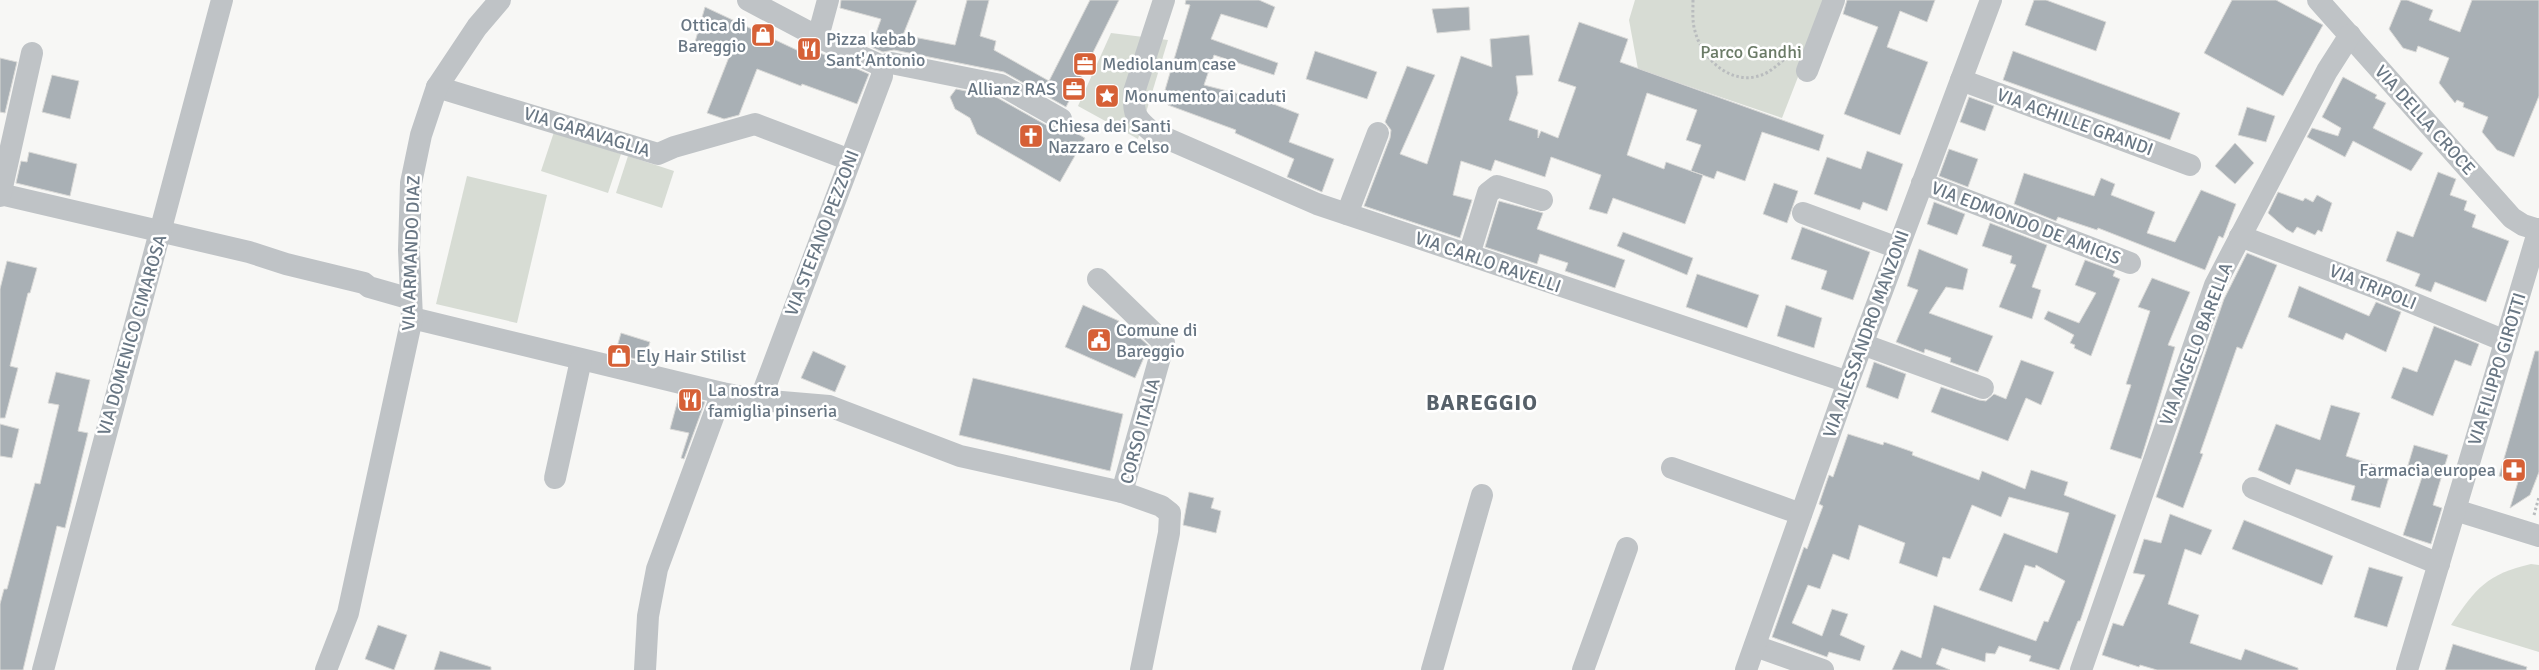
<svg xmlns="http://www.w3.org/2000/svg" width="2539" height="670" viewBox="0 0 2539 670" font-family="Signika,sans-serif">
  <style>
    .green { fill: #d7dcd4 }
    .building { fill: #a9b0b5; stroke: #d9d9d7; fill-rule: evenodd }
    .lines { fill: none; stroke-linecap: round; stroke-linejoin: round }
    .path { stroke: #b9bcbe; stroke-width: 3; stroke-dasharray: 2.5 2.5; stroke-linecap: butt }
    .minor { stroke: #bfc3c6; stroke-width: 22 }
    .labels { text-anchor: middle; stroke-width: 5; stroke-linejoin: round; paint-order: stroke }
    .poi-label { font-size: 18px; fill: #697784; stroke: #fff; text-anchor: start }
    .park-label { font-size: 18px; fill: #6b7b67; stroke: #fff }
    .street-label { font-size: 18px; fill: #697784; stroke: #fff }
    .district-label { font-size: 22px; font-weight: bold; letter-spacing: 1px; fill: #566069; stroke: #fff }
  </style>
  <rect width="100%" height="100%" fill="#f7f7f5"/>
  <g class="green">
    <path d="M1635,0H1828L1782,118L1638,69L1629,20Z"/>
    <path d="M1111,33L1168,40L1138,139L1078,106Z"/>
    <path d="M554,132L621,154L608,193L541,171Z"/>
    <path d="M628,156L674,171L662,208L616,193Z"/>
    <path d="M467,176L547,195L517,323L436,304Z"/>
    <path d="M2531,564L2539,565V652L2451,625C2476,588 2487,574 2531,564Z"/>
  </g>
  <g class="building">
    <path d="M841,0H917L903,35L955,45L967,0H989L980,36L996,41L994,50L1049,81L1090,0H1119L1066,107L1004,72L894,50L883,52L871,47L881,19L840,8Z"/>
    <path d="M1186,0H1259L1275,7L1267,28L1221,14L1211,39L1278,63L1274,75L1214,55L1204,85L1247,96L1248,94L1299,114L1289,142L1334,159L1322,192L1287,177L1294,159L1235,133L1236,130L1168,105L1172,93L1165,90L1190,5L1185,4Z"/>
    <path d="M1847,0H1935L1927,22L1900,11L1887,47L1928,62L1900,135L1844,114L1878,27L1843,14Z"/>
    <path d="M2034,0H2046L2106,22L2096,51L2025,25Z"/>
    <path d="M2232,0H2276L2323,25L2283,96L2204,53Z"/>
    <path d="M2401,0H2407L2433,10L2429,20L2460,32L2472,0H2539V96L2514,157L2497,150L2482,132L2488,117L2463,107L2464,103L2457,100L2455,103L2439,83L2449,58L2418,46L2416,52L2403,48L2389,29Z"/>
    <path d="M705,7L801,52L804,46L869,74L857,104L802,84L801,86L757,69L739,115L724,119L707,113L729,57L695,42Z"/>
    <path d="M1469,7L1470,30L1437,33L1432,9Z"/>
    <path d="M1579,22L1628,39L1620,62L1824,135L1819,151L1762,132L1745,181L1717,171L1714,179L1691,171L1703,175L1685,224L1613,198L1607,214L1589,209L1601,175L1551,157L1545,177L1495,160L1491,171L1461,161L1453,195L1472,200L1460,238L1364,206L1390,138L1391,130L1385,122L1407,66L1435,75L1400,154L1427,164L1461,56L1492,67L1490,39L1529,35L1533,75L1516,76L1518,93L1509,120L1538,130V138L1541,131L1558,138L1576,87L1558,81ZM1647,93L1697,110L1686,140L1701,145L1691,171L1666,162L1664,169L1627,155Z"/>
    <path d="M1315,51L1377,72L1367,99L1306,79Z"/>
    <path d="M2013,51L2180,113L2170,140L2003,80Z"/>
    <path d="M0,58L17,62L5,113L0,112Z"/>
    <path d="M52,75L79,81L70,119L42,112Z"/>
    <path d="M2343,77L2377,95L2375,98L2386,103L2373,128L2423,153L2411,171L2353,141L2345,157L2307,137L2312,128L2338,136L2341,128L2322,117Z"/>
    <path d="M956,89L996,97L1055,130L1062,132L1069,129L1085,138L1060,182L977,134L970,118L955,109L950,97Z"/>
    <path d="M1969,97L1994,106L1985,131L1960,122Z"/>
    <path d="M2247,107L2275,116L2266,142L2238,135Z"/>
    <path d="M2235,143L2254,163L2235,184L2215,166Z"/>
    <path d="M1949,149L1978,159L1968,187L1939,176Z"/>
    <path d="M1867,151L1903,164L1887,211L1863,202L1860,210L1814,194L1827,157L1861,169Z"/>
    <path d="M29,152L77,164L70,196L16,183L21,161L27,162Z"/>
    <path d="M2438,172L2456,179L2450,195L2467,201L2464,210L2476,215L2472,227L2509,241L2486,302L2435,282L2431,292L2415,286L2420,274L2386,261L2397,231L2413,237Z"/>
    <path d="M2024,173L2094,196L2101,178L2115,184L2111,195L2155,212L2147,233L2175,242L2201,190L2236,204L2223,238L2219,236L2205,270L2098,228L2097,230L2058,217L2056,221L2014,204Z"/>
    <path d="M1774,183L1798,191L1787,223L1763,214Z"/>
    <path d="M2278,192L2303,201L2305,198L2313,202L2317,195L2332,203L2322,232L2318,230L2315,235L2297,227L2293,233L2286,229L2268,213Z"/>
    <path d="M1499,201L1543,213L1537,229L1625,260L1615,288L1565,271L1568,263L1540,254L1537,264L1485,247Z"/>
    <path d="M1934,202L1965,214L1957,235L1927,224Z"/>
    <path d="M1990,223L2047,245L2032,287L2041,290L2032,319L1999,307L2016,265L2010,263L2012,256L1982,246Z"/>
    <path d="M1802,227L1870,252L1853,300L1821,289L1827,271L1791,259Z"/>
    <path d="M1623,232L1693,258L1687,275L1617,246Z"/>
    <path d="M1919,249L1968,269L1963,290L1946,287L1929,313L1993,336L1978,372L1950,362L1951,358L1925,349L1924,353L1896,342L1918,290L1907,286Z"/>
    <path d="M2247,253L2277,265L2242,349L2237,347L2200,453L2203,454L2183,508L2156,497L2224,299Z"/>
    <path d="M2085,260L2115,271L2113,276L2120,279L2091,356L2074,348L2075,345L2070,343L2074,335L2044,319L2048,311L2079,323L2096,293L2075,285Z"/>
    <path d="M7,261L37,268L30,293H28L10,366L18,368L5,418H0V289Z"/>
    <path d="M1697,274L1759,295L1747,328L1686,307Z"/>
    <path d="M2152,278L2190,292L2168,345L2175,347L2141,459L2110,449L2131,385L2126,384L2150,311L2138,307Z"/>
    <path d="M2299,286L2369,316L2376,302L2401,312L2386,352L2346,333L2343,340L2288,317Z"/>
    <path d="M1083,305L1119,321L1116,326L1137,335L1149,346L1135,378L1065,347Z"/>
    <path d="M1786,305L1822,318L1814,348L1777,336Z"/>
    <path d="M2434,326L2479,344L2471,366L2455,360L2433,416L2391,398L2403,367L2417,372Z"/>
    <path d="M621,333L650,342L644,361L615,354Z"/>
    <path d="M813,351L846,366L835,392L801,378Z"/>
    <path d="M2535,351H2539V472L2530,495L2510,508L2518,482L2499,476Z"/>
    <path d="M2021,360L2054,372L2041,405L2026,398L2008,441L1931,412L1941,387L1979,400L1986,401L1994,394L2006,399Z"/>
    <path d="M1874,362L1906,374L1898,399L1866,387Z"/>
    <path d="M56,372L90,380L78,431L88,433L65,528L57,526L23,670H0V604L4,589H7L35,483L40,484L59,405L48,403Z"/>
    <path d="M973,378L1123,414L1110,471L959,435Z"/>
    <path d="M679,396L705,402L684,459L681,458L689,433L670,429Z"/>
    <path d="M2331,405L2360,413L2346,456L2391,470L2380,508L2351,500L2355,486L2296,469L2290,485L2258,470L2276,424L2320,440Z"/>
    <path d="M0,424L19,429L12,458L0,456Z"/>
    <path d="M1848,434L1883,445L1884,442L1913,452L1912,455L1979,480L1982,471L2025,489L2031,470L2068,482L2064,495L2116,515L2080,621H2078L2059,670L2029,661L2031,656L1999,646L1995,654L1986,653L1985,662L1942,648L1936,664L1950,670H1892L1901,650L1921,658L1934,605L2036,641L2044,621L2048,622L2065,581L2036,565L2035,568L2025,565L2012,602L1979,590L2004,533L2057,553L2069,513L2009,497L2001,517L1972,505L1950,559L1943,557L1937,577L1899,563L1905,543L1859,525L1849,560L1833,554L1820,589L1808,585L1792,623L1822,636L1832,609L1848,614L1840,635L1865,646L1860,661L1829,652L1827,657L1772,637L1804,547L1807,549L1823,506L1819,504L1829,475L1833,477Z"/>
    <path d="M2414,445L2448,455L2433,505L2442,508L2431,544L2403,535L2422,477L2406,472Z"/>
    <path d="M1189,492L1214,498L1211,508L1221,511L1216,533L1183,525Z"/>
    <path d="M2170,514L2212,530L2201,555L2185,549L2168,604L2199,615L2190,643L2241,660L2245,649L2298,668V670H2157L2140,665L2139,667L2102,655L2113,623L2123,626L2145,575L2133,573L2144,539L2161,543Z"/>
    <path d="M2244,520L2333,556L2322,585L2232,549Z"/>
    <path d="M2369,567L2403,577L2387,627L2354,617Z"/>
    <path d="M378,625L407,635L394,670L365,659Z"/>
    <path d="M2453,644L2527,667L2526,670H2445Z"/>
    <path d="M440,651L491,667V670H434Z"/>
  </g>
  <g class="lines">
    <g class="path">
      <path d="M1693,0C1693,10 1692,22 1695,31C1703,62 1736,90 1768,72C1776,67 1785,59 1792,52"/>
      <path d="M2534,515L2539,497"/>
    </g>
    <g class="minor">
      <path d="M748,0L818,37L882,66"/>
      <path d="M1164,0L1134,92C1133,114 1135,118 1152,132L1317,204L1848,382"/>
      <path d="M2318,0L2512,218L2523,225L2539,230"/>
      <path d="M818,37L828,0"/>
      <path d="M882,66L891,63L1001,85L1061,119"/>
      <path d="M1807,71L1834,0"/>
      <path d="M1961,80L2190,165"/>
      <path d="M437,87L658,154L674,147L755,124L850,160"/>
      <path d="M1922,183L2130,263"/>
      <path d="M0,194L249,252L286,264L364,283L369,287L411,299"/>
      <path d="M0,196L32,53"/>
      <path d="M1803,213L1898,248"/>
      <path d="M1347,214L1378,133"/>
      <path d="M2240,236L2379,289L2505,341"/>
      <path d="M1469,255L1488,193L1497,186L1542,200"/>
      <path d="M1098,279L1164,343L1122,492"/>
      <path d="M412,318L722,393L760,400L829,406L960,456L1122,492L1161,506L1170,513L1169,533L1141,670"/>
      <path d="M1862,344L1983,388"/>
      <path d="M760,400L882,76V66"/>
      <path d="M1672,468L1801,514"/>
      <path d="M555,478L581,360"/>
      <path d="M2253,488L2439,564"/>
      <path d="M2455,510L2539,536"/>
      <path d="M1755,646L1823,670"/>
      <path d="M43,670L222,0"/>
      <path d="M326,670L348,613L412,318L409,250L411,183L421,135L437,87L477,27L500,0"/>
      <path d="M645,670L648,616L657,569L722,393"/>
      <path d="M1432,670L1482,495"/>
      <path d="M1583,670L1627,548"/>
      <path d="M1746,670L1848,382L1991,0"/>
      <path d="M2081,670L2215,285L2327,71L2350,35"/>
      <path d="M2407,670L2539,229"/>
    </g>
  </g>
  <defs>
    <symbol id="shop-square" viewBox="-11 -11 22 22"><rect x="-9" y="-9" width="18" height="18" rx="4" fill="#d66036" stroke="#fff"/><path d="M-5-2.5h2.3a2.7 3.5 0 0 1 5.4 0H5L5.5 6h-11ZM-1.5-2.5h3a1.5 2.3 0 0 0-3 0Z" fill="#fff"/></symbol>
    <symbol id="restaurant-square" viewBox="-11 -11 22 22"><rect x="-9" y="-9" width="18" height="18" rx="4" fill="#d66036" stroke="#fff"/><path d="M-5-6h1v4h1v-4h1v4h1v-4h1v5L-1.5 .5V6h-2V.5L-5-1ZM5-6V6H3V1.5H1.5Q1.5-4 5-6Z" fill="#fff"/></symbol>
    <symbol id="office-square" viewBox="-11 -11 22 22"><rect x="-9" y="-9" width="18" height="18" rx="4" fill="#d66036" stroke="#fff"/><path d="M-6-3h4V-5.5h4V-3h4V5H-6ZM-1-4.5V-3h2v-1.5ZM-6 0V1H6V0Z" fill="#fff"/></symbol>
    <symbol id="sight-square" viewBox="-11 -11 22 22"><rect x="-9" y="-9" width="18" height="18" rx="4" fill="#d66036" stroke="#fff"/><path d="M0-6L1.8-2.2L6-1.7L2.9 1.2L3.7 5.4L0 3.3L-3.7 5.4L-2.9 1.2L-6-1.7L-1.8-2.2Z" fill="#fff"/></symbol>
    <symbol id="church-square" viewBox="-11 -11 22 22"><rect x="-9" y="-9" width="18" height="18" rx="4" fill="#d66036" stroke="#fff"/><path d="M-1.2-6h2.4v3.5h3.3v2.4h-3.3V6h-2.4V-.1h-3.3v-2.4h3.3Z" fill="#fff"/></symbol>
    <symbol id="civic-square" viewBox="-11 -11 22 22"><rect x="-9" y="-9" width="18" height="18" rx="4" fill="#d66036" stroke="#fff"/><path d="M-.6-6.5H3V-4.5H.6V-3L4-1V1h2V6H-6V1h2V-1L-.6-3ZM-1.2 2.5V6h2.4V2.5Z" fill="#fff"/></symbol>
    <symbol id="pharmacy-square" viewBox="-11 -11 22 22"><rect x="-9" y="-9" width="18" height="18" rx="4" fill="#d66036" stroke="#fff"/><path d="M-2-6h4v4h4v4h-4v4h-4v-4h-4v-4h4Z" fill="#fff"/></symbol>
  </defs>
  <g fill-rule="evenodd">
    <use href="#shop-square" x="749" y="21" width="28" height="28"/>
    <use href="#restaurant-square" x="795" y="35" width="28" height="28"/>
    <use href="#office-square" x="1071" y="50" width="28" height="28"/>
    <use href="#office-square" x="1060" y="75" width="28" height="28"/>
    <use href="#sight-square" x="1093" y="82" width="28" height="28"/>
    <use href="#church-square" x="1017" y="122" width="28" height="28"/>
    <use href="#civic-square" x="1085" y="326" width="28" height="28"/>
    <use href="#shop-square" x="605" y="342" width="28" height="28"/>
    <use href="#restaurant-square" x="676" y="386" width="28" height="28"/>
    <use href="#pharmacy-square" x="2500" y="456" width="28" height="28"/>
  </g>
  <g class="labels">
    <g class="poi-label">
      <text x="746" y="31" text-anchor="end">Ottica di<tspan x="746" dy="21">Bareggio</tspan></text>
      <text x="826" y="45">Pizza kebab<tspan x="826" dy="21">Sant'Antonio</tspan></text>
      <text x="1102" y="70">Mediolanum case</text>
      <text x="1056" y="95" text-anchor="end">Allianz RAS</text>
      <text x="1124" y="102">Monumento ai caduti</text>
      <text x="1048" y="132">Chiesa dei Santi<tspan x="1048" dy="21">Nazzaro e Celso</tspan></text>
      <text x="1116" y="336">Comune di<tspan x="1116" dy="21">Bareggio</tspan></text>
      <text x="636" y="362">Ely Hair Stilist</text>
      <text x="708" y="396">La nostra<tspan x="708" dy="21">famiglia pinseria</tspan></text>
      <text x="2496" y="476" text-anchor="end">Farmacia europea</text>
    </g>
    <g class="park-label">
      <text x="1751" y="58">Parco Gandhi</text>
    </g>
    <g class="street-label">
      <text transform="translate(2425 120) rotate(48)" y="6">VIA DELLA CROCE</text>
      <text transform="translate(2075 122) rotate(20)" y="6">VIA ACHILLE GRANDI</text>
      <text transform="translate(587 132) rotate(17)" y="6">VIA GARAVAGLIA</text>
      <text transform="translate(2026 223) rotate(21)" y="6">VIA EDMONDO DE AMICIS</text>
      <text transform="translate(822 233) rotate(-69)" y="6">VIA STEFANO PEZZONI</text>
      <text transform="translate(411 253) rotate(-88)" y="6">VIA ARMANDO DIAZ</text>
      <text transform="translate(1488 262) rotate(19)" y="6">VIA CARLO RAVELLI</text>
      <text transform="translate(2373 287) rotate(22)" y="6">VIA TRIPOLI</text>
      <text transform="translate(1866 334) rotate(-70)" y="6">VIA ALESSANDRO MANZONI</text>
      <text transform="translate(132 335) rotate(-74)" y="6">VIA DOMENICO CIMAROSA</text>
      <text transform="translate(2196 344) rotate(-69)" y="6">VIA ANGELO BARELLA</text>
      <text transform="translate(2497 369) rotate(-73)" y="6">VIA FILIPPO GIROTTI</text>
      <text transform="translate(1140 431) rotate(-75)" y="6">CORSO ITALIA</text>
    </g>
    <g class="district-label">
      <text x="1482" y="410">BAREGGIO</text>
    </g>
  </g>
</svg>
